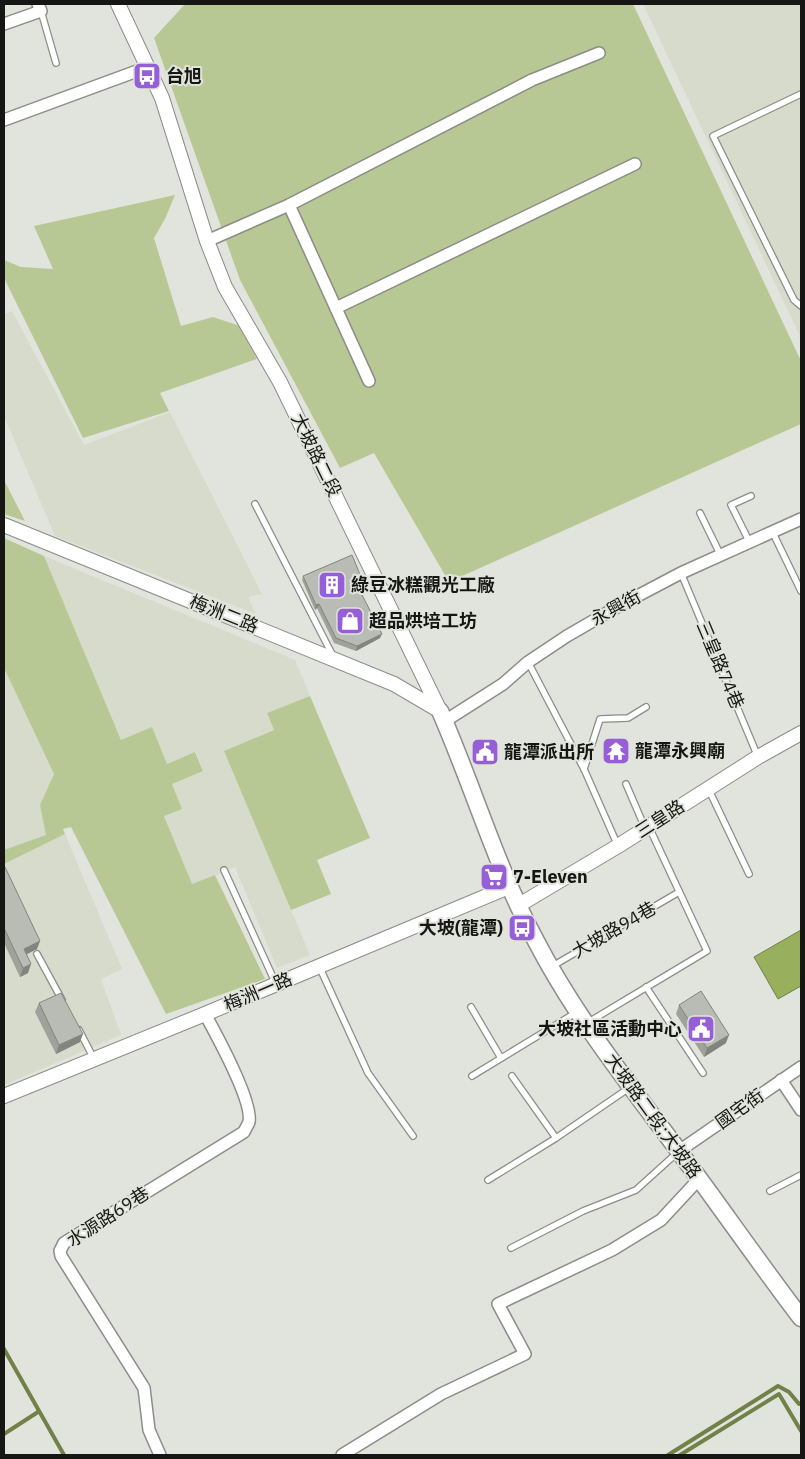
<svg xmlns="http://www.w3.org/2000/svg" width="805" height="1459" viewBox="0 0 805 1459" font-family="'IBM Plex Sans','Noto Sans TC',sans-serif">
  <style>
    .built { fill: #d6dbcc }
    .green { fill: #b8c895 }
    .water { fill: #98af5e; stroke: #718148 }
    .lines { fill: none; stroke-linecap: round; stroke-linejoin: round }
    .stream { stroke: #718148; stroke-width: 4 }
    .service-casing { stroke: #8b8d86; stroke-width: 8 }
    .minor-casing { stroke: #8b8d86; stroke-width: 14 }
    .tertiary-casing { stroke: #8b8d86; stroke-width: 16 }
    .secondary-casing { stroke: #8b8d86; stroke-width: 19 }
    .service { stroke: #fff; stroke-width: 5.5 }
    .minor { stroke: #fff; stroke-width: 11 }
    .tertiary { stroke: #fff; stroke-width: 14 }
    .secondary { stroke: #fff; stroke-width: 16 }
    .wall { fill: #9fa29b }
    .shaded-wall { fill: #82847e }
    .building { fill: #b9bcb4; stroke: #82847e }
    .labels { text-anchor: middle; stroke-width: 4; stroke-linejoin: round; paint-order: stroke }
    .poi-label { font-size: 18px; font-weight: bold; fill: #161714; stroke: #e1e4dc; text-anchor: start }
    .street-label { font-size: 18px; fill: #161714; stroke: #e1e4dc }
  </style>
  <rect width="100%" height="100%" fill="#e1e4dc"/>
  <g class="built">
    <path d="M643,4H801V338Z"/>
    <path d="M12,311L84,445L170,412L262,594L248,597L256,614L55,536L4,416V314Z"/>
    <path d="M44,556L295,660L310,696L267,713L274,730L224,751L310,955L277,968L235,867L192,885L164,816L171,784L203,771L196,752L167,764L121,740Z"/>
    <path d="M4,668L54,774L40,805L47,835L4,850Z"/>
    <path d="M65,834L122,969L101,979L121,1035L4,1085V864Z"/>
  </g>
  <g class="green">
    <path d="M185,4H633L801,361V424L449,582L374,453L340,468L240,280L154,38Z"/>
    <path d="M175,195L165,219L154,238L181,326L213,317L240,326L257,359L160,393L169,411L83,438L4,278V260L21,267L53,269L34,226Z"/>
    <path d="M4,480L25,521L4,514Z"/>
    <path d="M4,538L44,556L121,740L152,727L167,764L195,752L203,771L172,784L182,809L164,816L192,884L215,875L265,979L166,1014L71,827L63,829L65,834L4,864V850L46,835L40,805L54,774L4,668Z"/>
    <path d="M310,696L370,838L317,860L331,894L291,910L224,751L274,730L267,713Z"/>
  </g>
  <path class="water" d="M801,930V986L778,999L754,957Z"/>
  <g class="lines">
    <g class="stream">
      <path d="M4,1349L64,1455"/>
      <path d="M4,1434L38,1412"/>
      <path d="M668,1455L778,1386L789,1392L799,1404L801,1403"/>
      <path d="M680,1455L779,1394L801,1431"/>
    </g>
    <defs>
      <g id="service">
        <path d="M41,11L56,63"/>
        <path d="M801,94L713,136L794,300L801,306"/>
        <path d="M255,504L333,656"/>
        <path d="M700,513L721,556"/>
        <path d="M773,533L801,591"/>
        <path d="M750,543L731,505L751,496"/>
        <path d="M681,573L758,757"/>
        <path d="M528,662L584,769L618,846"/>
        <path d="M584,769L600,719L628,718L646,707"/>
        <path d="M626,784L645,828"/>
        <path d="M708,788L749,874"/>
        <path d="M224,870L276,984"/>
        <path d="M37,954L62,1000"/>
        <path d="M319,966L368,1073L413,1136"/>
        <path d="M551,967L679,892"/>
        <path d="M646,987L703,1073"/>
        <path d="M471,1007L501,1058"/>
        <path d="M587,1023L707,951L649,827"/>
        <path d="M79,1030L94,1059"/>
        <path d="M472,1076L577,1012"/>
        <path d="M512,1076L556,1138"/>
        <path d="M488,1180L556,1138L629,1088"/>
        <path d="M770,1191L801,1175"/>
        <path d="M511,1248L583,1211L636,1190L678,1152"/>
      </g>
      <g id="minor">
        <path d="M4,24L41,11L38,4"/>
        <path d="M4,120L148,67"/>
        <path d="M289,205L369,381"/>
        <path d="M207,241L289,205L532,80L599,53"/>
        <path d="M336,308L635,164"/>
        <path d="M445,721L503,684L528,662L567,636L624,603L681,573L801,519"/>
        <path d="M781,1080L801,1110"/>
        <path d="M679,1151L801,1067"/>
        <path d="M160,1455L149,1430L144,1388L61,1256L60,1251L64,1243L244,1132C245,1129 248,1125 249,1122C253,1101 216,1034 205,1014"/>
        <path d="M342,1455L441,1394L525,1354L498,1304L612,1250L661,1220L699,1179"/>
      </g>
      <g id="tertiary">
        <path d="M118,4L162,98L207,241L225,287L280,382L440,711"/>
        <path d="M4,525L394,684L440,711"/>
        <path d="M519,905L618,846L758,757L801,733"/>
        <path d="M4,1096L205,1014L511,886"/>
      </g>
      <path id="secondary" d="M440,711C473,786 497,869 536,941C575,1016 628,1083 678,1150C720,1206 759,1263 801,1318"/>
    </defs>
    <use href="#service" class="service-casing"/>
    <use href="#minor" class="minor-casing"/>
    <use href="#tertiary" class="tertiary-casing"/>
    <use href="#secondary" class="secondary-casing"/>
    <use href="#service" class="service"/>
    <use href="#minor" class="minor"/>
    <use href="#tertiary" class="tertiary"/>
    <use href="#secondary" class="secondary"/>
  </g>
  <g class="wall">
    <path d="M303,576L363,589L360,590L380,638L356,651L334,643L317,608L315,610L302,580Z"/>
    <path d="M4,867L37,949L27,954L28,973L20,977L4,943Z"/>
    <path d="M39,1003L80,1042L56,1054L35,1012Z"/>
    <path d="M679,1005L726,1043L704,1057L676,1014Z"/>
  </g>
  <g class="shaded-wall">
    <path d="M364,584L363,589L357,591L358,587Z"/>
    <path d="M319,604L317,608L315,610L316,605Z"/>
    <path d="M382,634L380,638L356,651L357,646Z"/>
    <path d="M40,941L37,949L21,957L24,949Z"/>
    <path d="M31,964L28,973L20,977L23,968Z"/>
    <path d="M83,1034L80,1042L56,1054L59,1045Z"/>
    <path d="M729,1035L726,1043L704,1057L707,1048Z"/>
  </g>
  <g class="building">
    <path d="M352,555L364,584L358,587L382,634L357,646L336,638L319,604L316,605L303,576Z"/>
    <path d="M4,867H5L40,941L24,949L31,964L23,968L4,928Z"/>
    <path d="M701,991L729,1035L707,1048L679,1005Z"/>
    <path d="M61,993L83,1034L59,1045L39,1003Z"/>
  </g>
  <defs>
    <symbol id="bus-square" viewBox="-11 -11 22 22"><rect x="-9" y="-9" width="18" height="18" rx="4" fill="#965fd7" stroke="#e1e4dc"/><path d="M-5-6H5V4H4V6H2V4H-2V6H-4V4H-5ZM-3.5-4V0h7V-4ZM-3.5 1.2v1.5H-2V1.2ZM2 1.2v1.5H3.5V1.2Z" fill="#fff"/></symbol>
    <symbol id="building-square" viewBox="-11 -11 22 22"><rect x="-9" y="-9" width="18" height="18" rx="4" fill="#965fd7" stroke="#e1e4dc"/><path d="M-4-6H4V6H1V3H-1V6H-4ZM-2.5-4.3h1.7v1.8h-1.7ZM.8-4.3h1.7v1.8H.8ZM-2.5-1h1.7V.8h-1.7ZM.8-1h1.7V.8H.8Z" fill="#fff"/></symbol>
    <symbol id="shop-square" viewBox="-11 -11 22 22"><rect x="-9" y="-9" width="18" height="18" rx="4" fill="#965fd7" stroke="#e1e4dc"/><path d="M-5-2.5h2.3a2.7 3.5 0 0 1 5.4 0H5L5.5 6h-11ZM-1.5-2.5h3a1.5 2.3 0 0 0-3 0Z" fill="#fff"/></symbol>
    <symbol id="temple-square" viewBox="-11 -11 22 22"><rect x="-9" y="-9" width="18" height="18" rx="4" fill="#965fd7" stroke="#e1e4dc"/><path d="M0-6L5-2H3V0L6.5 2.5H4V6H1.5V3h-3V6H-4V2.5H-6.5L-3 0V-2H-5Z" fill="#fff"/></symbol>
    <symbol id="civic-square" viewBox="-11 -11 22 22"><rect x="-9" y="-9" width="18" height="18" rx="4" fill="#965fd7" stroke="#e1e4dc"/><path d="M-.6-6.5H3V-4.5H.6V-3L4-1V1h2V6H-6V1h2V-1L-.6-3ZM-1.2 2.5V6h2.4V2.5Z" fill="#fff"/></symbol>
    <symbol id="supermarket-square" viewBox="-11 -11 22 22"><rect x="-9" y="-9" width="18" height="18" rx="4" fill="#965fd7" stroke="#e1e4dc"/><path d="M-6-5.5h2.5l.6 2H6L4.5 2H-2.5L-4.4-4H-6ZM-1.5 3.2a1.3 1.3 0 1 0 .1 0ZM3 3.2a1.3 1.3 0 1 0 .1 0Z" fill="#fff"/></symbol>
  </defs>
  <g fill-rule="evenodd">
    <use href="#bus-square" x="131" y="60" width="32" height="32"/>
    <use href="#building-square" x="316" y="569" width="32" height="32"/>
    <use href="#shop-square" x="334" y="605" width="32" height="32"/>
    <use href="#temple-square" x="600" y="735" width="32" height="32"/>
    <use href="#civic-square" x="469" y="736" width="32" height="32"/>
    <use href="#supermarket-square" x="478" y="861" width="32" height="32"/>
    <use href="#bus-square" x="506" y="912" width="32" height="32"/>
    <use href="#civic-square" x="685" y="1013" width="32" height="32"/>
  </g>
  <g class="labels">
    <g class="poi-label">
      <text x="166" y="82">台旭</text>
      <text x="351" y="591">綠豆冰糕觀光工廠</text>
      <text x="369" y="627">超品烘培工坊</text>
      <text x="635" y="757">龍潭永興廟</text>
      <text x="504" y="758">龍潭派出所</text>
      <text x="513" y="883">7-Eleven</text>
      <text x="503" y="934" text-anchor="end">大坡(龍潭)</text>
      <text x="682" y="1035" text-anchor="end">大坡社區活動中心</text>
    </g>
    <g class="street-label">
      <text transform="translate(316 455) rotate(64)" y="6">大坡路二段</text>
      <text transform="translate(616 608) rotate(-29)" y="6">永興街</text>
      <text transform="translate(224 614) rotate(22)" y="6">梅洲二路</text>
      <text transform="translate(720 665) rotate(67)" y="6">三皇路74巷</text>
      <text transform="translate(660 819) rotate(-33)" y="6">三皇路</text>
      <text transform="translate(614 930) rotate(-30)" y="6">大坡路94巷</text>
      <text transform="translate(258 992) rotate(-23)" y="6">梅洲一路</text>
      <text transform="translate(740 1109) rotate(-35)" y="6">國宅街</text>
      <text transform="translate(653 1116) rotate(54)" y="6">大坡路二段;大坡路</text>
      <text transform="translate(108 1217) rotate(-33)" y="6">水源路69巷</text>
    </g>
  </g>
  <rect width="805" height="1459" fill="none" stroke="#161714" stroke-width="10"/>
</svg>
